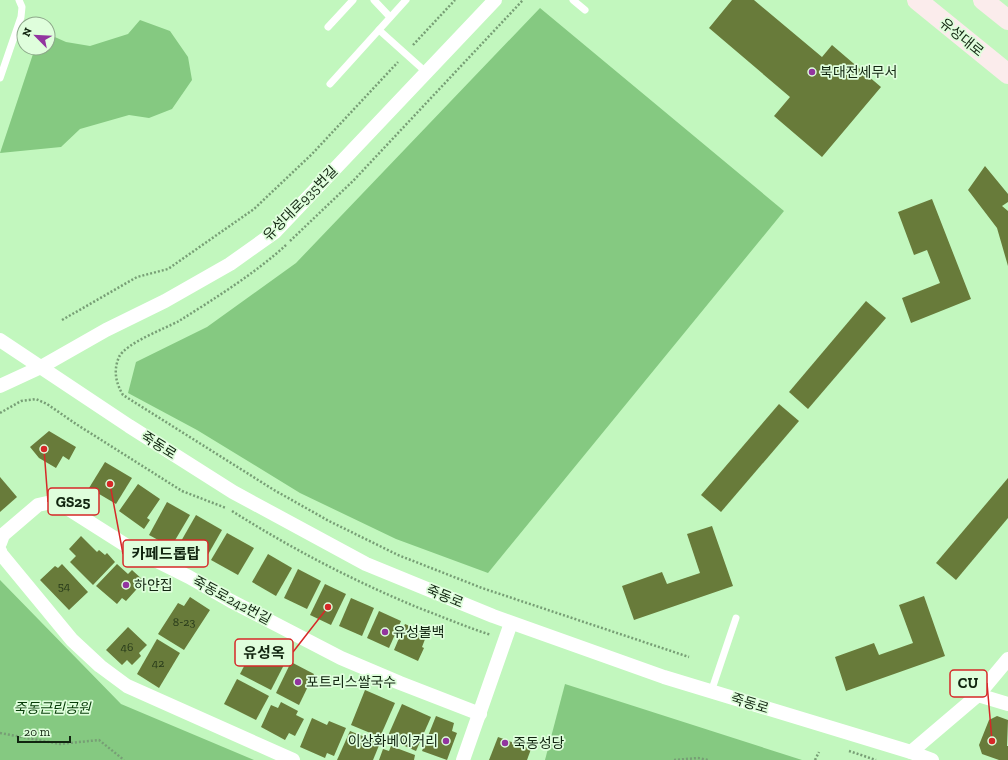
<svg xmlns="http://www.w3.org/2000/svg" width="1008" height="760" viewBox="0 0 1008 760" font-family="'Zilla Slab','Noto Sans KR',serif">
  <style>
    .green { fill: #85c981 }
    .building { fill: #687b3a }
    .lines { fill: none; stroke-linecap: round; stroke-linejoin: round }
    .path { stroke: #779e75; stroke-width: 2.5; stroke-dasharray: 2 2; stroke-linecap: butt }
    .lane { stroke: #fff; stroke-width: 7 }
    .street { stroke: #fff; stroke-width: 14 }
    .secondary { stroke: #fbecec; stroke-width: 20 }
    .poi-dot { fill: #92359f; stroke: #dffedc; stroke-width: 1.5 }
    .labels { text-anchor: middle; stroke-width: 3.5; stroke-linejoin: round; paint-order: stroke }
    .number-label { font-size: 12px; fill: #273a1a }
    .street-label { font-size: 14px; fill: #112510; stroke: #dffedc }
    .poi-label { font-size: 14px; fill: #112510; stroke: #dffedc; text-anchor: start }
    .park-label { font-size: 14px; font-style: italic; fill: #053b06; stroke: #dffedc }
    .leader { fill: none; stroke: #d62828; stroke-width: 1.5 }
    .callout-dot { fill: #d62828; stroke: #dffedc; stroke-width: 1.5 }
    .callout { fill: #dffedc; stroke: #d62828; stroke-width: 1.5 }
    .callout-label { font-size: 15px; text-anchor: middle; font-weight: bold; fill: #112510 }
  </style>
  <rect width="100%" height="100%" fill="#c2f7be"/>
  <g class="green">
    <path d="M540,8L784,211L488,573L396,539L300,493L197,430L128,393L136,362L207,327L296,263Z"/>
    <path d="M140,20L170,31L188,57L192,80L172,109L149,118L129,115L80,129L61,147L0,153L35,48H48V34L66,42L90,46L128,34Z"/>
    <path d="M0,580L121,704L254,760H0Z"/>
    <path d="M565,684L802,760H545Z"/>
  </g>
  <g class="building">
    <path d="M732,0H754L822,57L832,45L881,87L822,157L774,116L790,97L709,28Z"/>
    <path d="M985,166L1008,194V202L1002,206L1008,211V266L997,228L968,190Z"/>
    <path d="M932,199L971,299L911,323L902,298L940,283L927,250L914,255L898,212Z"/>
    <path d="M866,301L886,318L808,409L789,392Z"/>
    <path d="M779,404L799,421L721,512L701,495Z"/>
    <path d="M49,431L76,447L69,460L63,456L56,468L39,458L30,447Z"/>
    <path d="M105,462L132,478L116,504L89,488Z"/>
    <path d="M0,477L17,497L0,512Z"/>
    <path d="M1008,478V518L956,580L936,563Z"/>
    <path d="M138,484L160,499L147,518L150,520L144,529L119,511Z"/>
    <path d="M167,502L190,515L171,547L149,535Z"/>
    <path d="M196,515L222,530L206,558L180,543Z"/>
    <path d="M712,526L733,586L634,620L622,586L662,572L667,584L700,573L687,534Z"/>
    <path d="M227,533L254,548L238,575L211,560Z"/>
    <path d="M81,536L97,552L99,550L105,555L107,553L115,562L93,585L70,562L76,556L69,549Z"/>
    <path d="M268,554L292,568L276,596L252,582Z"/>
    <path d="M62,564L88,592L69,610L40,580L55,566L58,568Z"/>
    <path d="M117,564L128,574L132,570L144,581L126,601L122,598L117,604L96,586Z"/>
    <path d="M298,569L321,581L307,609L284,598Z"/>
    <path d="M325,584L346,594L331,625L310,615Z"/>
    <path d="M924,596L945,656L846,691L835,657L874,643L879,655L913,643L899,605Z"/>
    <path d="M190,597L210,610L184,650L158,634L178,603L184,606Z"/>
    <path d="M351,598L374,608L362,636L339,626Z"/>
    <path d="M379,611L401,621L389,648L367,638Z"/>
    <path d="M405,624L427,634L422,647L424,648L418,661L394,650Z"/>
    <path d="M128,627L147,645L139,653L141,656L132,665L127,660L122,665L106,650Z"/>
    <path d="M157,639L180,653L159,688L137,674Z"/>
    <path d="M256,643L287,659L271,690L240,674Z"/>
    <path d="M291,662L314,674L299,705L276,693Z"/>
    <path d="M237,679L269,696L256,720L224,704Z"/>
    <path d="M365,690L395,703L380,737L351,725Z"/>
    <path d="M281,702L298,711L296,715L304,719L295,736L289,733L285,740L261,727L271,705L278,708Z"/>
    <path d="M402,704L431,717L416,751L387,738Z"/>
    <path d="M436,716L454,723L452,731L457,733L447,760L422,751Z"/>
    <path d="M997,716L1008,720L1007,746H1008V760H999L982,754L979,745L989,720Z"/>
    <path d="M312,718L327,725L329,721L346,728L334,756L327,753L325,758L300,747Z"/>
    <path d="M350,731L380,743L373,760H337Z"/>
    <path d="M498,737L531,749L527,760H489Z"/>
    <path d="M391,746L415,755L414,760H379L383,749L389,751Z"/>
  </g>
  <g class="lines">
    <g class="path">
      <path d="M413,45L455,0"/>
      <path d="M290,241L353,181L523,0"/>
      <path d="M286,245C257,272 214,299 179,321C164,329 126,343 119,357C113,371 116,383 123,395L274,490L329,521L398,555L482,588L689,657"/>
      <path d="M62,320L137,277L168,269L254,209L312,154L398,62"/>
      <path d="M0,413L21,401L36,399L47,404L76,424L182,491L226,508"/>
      <path d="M232,511C292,549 354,581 419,608C443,617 466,627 491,635"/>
      <path d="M0,733L60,744L99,740L124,760"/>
      <path d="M849,751L876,760"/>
      <path d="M674,760L698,758L708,760"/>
      <path d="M815,760L819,752"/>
    </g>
    <g class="lane">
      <path d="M374,0L390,17"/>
      <path d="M573,0L585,10"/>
      <path d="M328,27L353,0"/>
      <path d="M379,30L427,73"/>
      <path d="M0,78L21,17L22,7L19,0"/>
      <path d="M330,84L406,0"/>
      <path d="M711,692L736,618"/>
    </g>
    <g class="street">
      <path d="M0,340L129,426L233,492L366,564L493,616L664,677L911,752L932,760"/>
      <path d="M0,386L41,367L106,330L165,301L230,264L275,232L495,0"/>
      <path d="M0,543L3,535L38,505L56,501L127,546L189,577L231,601L341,658L400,683L480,714"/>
      <path d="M0,551L1,554L72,640L100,666L127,686L293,760"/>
      <path d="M978,695L1008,704"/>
      <path d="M911,752L978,695L1008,659"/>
      <path d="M463,760L511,623"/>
    </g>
    <g class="secondary">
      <path d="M917,0L1008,74"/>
      <path d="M983,0L1008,20"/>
    </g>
  </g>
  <g class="poi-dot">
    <circle cx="812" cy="72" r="4"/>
    <circle cx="126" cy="585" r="4"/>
    <circle cx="385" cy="632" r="4"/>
    <circle cx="298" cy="682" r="4"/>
    <circle cx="446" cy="741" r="4"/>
    <circle cx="505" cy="743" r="4"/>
  </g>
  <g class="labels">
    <g class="number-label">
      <text x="64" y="590">54</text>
      <text x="184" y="626">8-23</text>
      <text x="127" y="651">46</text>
      <text x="158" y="667">42</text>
    </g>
    <g class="street-label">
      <text transform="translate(962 37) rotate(39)" y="5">유성대로</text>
      <text transform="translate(300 203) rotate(-45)" y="5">유성대로935번길</text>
      <text transform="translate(159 445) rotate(32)" y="5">죽동로</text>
      <text transform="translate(445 596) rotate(22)" y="5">죽동로</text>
      <text transform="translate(232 600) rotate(28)" y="5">죽동로242번길</text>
      <text transform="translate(750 703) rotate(17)" y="5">죽동로</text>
    </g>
    <g class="poi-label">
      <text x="820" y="77">북대전세무서</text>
      <text x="134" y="590">하얀집</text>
      <text x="393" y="637">유성불백</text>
      <text x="306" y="687">포트리스쌀국수</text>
      <text x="438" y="746" text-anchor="end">이상화베이커리</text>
      <text x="513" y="748">죽동성당</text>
    </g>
    <g class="park-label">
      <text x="52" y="713">죽동근린공원</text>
    </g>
  </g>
  <path class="leader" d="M44 449L48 502M110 484L123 554M328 607L293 652M992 741L987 683"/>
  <g class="callout-dot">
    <circle cx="44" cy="449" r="4"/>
    <circle cx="110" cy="484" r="4"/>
    <circle cx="328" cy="607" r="4"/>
    <circle cx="992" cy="741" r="4"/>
  </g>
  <g class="callout">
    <rect x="48" y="488" width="51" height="27" rx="4"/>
    <rect x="123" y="540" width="85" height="27" rx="4"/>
    <rect x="235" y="639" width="58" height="27" rx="4"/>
    <rect x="950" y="670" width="37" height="27" rx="4"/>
  </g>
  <g class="callout-label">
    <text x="73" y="507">GS25</text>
    <text x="166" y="559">카페드롭탑</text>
    <text x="264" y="658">유성옥</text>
    <text x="968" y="688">CU</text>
  </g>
  <g transform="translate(36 36) rotate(294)"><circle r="19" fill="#dffedc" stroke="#8da78a"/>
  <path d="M0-3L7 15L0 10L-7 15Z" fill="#92359f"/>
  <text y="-6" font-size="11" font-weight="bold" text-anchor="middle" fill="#112510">N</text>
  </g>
  <path d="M18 736v6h52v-6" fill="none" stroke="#112510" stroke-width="2"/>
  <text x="24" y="736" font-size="12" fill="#112510" stroke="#dffedc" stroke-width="3" paint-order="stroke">20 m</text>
</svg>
